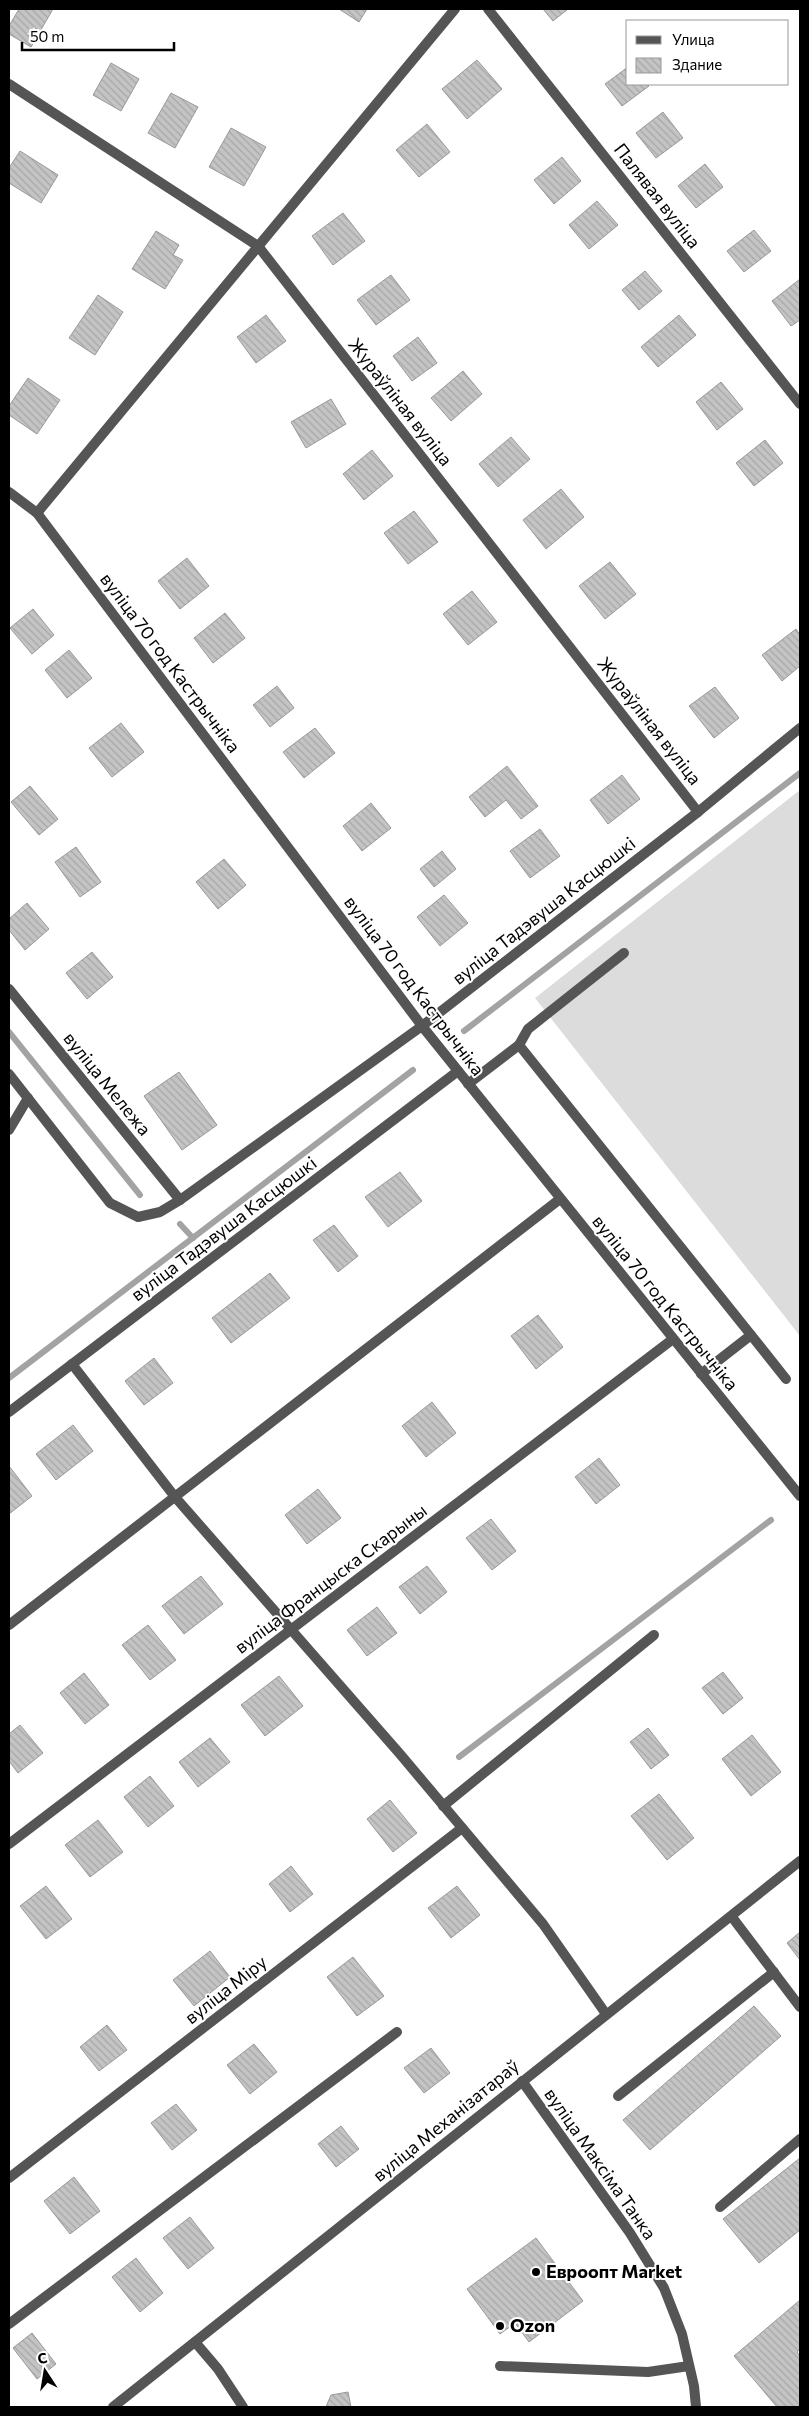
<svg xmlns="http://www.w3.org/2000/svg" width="809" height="2416" viewBox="0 0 809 2416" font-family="Commissioner,sans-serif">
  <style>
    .pitch { fill: #dcdcdc }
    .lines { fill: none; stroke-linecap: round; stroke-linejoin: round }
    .stream { stroke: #a3a3a3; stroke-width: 6 }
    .building { fill: url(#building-back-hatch); stroke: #999 }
    .service { stroke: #555; stroke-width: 10 }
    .minor { stroke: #555; stroke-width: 10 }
    .tertiary { stroke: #555; stroke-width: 10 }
    .poi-dot { fill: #000; stroke: #fff; stroke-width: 2 }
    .labels { text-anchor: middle; stroke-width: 4; stroke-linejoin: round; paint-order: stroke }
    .street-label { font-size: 18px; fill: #000; stroke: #fff }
    .poi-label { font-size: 18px; font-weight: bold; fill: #000; stroke: #fff; text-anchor: start }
  </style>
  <defs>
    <pattern id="building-back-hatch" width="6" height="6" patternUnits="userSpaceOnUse" patternTransform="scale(1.25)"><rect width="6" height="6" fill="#c4c4c4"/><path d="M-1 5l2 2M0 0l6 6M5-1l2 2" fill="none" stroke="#a7a7a7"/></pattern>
  </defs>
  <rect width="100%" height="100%" fill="#fff"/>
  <path class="pitch" d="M800,790V1336L535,998Z"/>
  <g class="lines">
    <g class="stream">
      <path d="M464,1031L800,773"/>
      <path d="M9,1032L140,1195"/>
      <path d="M180,1224L193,1238"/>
      <path d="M9,1378L413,1070"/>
      <path d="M459,1757L771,1520"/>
    </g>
  </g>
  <g class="building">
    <path d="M19,9H53L31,47L9,34V26Z"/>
    <path d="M339,9H367L359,22Z"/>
    <path d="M543,9H568L553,21Z"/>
    <path d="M477,60L502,89L467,119L442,89Z"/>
    <path d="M111,63L139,79L121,111L93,95Z"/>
    <path d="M628,67V84H647L649,86L622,106L605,84Z"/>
    <path d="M171,93L198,107L175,148L148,133Z"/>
    <path d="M663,112L683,138L656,158L636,133Z"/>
    <path d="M427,124L450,152L419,177L396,150Z"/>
    <path d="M231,128L266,147L244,186L209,167Z"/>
    <path d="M20,151L58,175L41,203L9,183V168Z"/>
    <path d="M562,157L581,181L554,204L534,180Z"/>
    <path d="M705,164L723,187L696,208L678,186Z"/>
    <path d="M597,201L618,225L589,249L569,225Z"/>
    <path d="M343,213L365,241L333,265L312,236Z"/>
    <path d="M754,230L771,251L744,272L727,251Z"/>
    <path d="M156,231L179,245L173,255L183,260L165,289L132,269Z"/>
    <path d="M645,271L662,291L639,310L622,290Z"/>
    <path d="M391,275L410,300L376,325L357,300Z"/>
    <path d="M800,279V320L791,326L772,301Z"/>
    <path d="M98,295L123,312L95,355L69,338Z"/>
    <path d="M266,315L286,341L256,363L237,337Z"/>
    <path d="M679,315L696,335L658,367L641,347Z"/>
    <path d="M418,337L437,363L412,381L393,356Z"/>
    <path d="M463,371L482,394L451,421L431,398Z"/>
    <path d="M28,378L60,400L37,434L9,415V406Z"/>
    <path d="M721,382L743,409L717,430L696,402Z"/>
    <path d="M331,399L346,424L306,448L291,422Z"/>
    <path d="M511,437L530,459L498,487L479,464Z"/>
    <path d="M765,440L783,463L754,486L736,463Z"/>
    <path d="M372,450L393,476L364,500L343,474Z"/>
    <path d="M561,489L584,517L546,549L523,520Z"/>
    <path d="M414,511L438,542L408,564L384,533Z"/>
    <path d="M187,558L209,586L180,609L158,581Z"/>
    <path d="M610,562L636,594L605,619L579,586Z"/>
    <path d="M472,591L497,622L468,645L443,614Z"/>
    <path d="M33,609L54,635L32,654L10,628Z"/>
    <path d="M225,613L245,638L213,663L194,638Z"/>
    <path d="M796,629L800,635V666L782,681L762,655Z"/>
    <path d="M69,650L92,678L67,698L45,670Z"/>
    <path d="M277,686L294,708L270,727L253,705Z"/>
    <path d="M715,687L739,718L714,738L689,706Z"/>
    <path d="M121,723L144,752L112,777L89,748Z"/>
    <path d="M315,728L335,753L304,778L283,752Z"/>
    <path d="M507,766L538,806L521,819L506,800L485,817L469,797Z"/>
    <path d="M622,775L640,799L608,824L590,800Z"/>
    <path d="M30,786L58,819L39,835L11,802Z"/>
    <path d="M371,803L391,828L362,851L343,826Z"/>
    <path d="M540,829L560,856L530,878L510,851Z"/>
    <path d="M76,847L101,882L80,897L55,862Z"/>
    <path d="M442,851L456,869L434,887L420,869Z"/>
    <path d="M224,859L246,885L218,909L196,882Z"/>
    <path d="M444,895L468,923L440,946L417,917Z"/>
    <path d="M27,903L49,929L25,950L9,930V919Z"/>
    <path d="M92,952L113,977L87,999L66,973Z"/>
    <path d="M179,1072L217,1125L182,1150L144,1096Z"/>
    <path d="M400,1172L422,1201L388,1227L365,1197Z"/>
    <path d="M334,1225L358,1256L338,1272L313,1240Z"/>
    <path d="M270,1273L290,1298L231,1343L212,1318Z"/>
    <path d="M538,1315L563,1347L536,1369L511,1336Z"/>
    <path d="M154,1358L173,1383L144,1405L125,1381Z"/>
    <path d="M432,1402L456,1433L426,1457L402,1426Z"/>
    <path d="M73,1425L93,1451L56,1480L36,1454Z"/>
    <path d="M599,1458L620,1485L596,1504L575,1477Z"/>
    <path d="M9,1466L32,1496L9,1514Z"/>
    <path d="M318,1489L341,1518L307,1544L285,1515Z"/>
    <path d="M491,1519L516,1551L492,1570L466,1538Z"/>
    <path d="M427,1566L447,1592L420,1614L399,1587Z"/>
    <path d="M201,1576L223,1604L184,1634L162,1606Z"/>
    <path d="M377,1607L397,1633L367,1656L347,1630Z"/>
    <path d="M148,1625L176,1660L150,1680L122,1645Z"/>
    <path d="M723,1672L743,1698L723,1714L702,1688Z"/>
    <path d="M84,1673L109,1705L85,1724L60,1693Z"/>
    <path d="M279,1676L303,1706L265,1736L241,1705Z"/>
    <path d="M20,1725L43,1753L18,1773L9,1761V1734Z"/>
    <path d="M648,1728L669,1755L651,1769L630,1742Z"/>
    <path d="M752,1735L781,1772L751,1796L722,1759Z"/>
    <path d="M210,1738L230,1762L198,1787L179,1762Z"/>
    <path d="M150,1776L174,1806L148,1827L124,1797Z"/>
    <path d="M659,1794L694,1838L667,1860L631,1816Z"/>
    <path d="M390,1800L417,1833L393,1852L367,1819Z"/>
    <path d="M98,1820L123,1852L90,1877L65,1845Z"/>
    <path d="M291,1866L313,1894L290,1912L269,1884Z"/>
    <path d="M46,1886L72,1919L46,1939L20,1906Z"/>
    <path d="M457,1886L480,1915L451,1938L428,1908Z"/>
    <path d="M800,1932V1960L787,1943Z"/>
    <path d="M210,1951L230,1977L194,2006L173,1980Z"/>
    <path d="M353,1957L384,1996L357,2016L327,1977Z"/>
    <path d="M754,2006L781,2036L650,2150L623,2120Z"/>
    <path d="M107,2025L127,2050L99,2071L80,2047Z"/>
    <path d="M254,2044L277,2072L250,2094L227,2065Z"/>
    <path d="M431,2048L450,2073L424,2093L404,2068Z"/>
    <path d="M176,2104L197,2130L172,2150L151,2123Z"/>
    <path d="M341,2126L359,2149L336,2167L318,2144Z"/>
    <path d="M800,2158V2230L759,2263L723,2219Z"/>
    <path d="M74,2177L100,2211L70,2234L44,2201Z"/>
    <path d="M190,2217L214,2248L188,2269L163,2238Z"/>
    <path d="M536,2238L583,2301L529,2342L515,2323L500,2334L467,2289Z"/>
    <path d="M136,2258L163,2293L140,2312L112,2277Z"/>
    <path d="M800,2300V2349L797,2352L800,2356V2407H777L734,2356Z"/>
    <path d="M32,2333L56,2364L37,2379L13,2348Z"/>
    <path d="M348,2392L351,2407H326L331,2395Z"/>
  </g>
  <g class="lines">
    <g class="service">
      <path d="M519,1045L528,1029L624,953"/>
      <path d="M468,1084L519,1045L751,1335L701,1374"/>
      <path d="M9,1130L28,1098"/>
      <path d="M751,1335L786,1379"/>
      <path d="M9,1625L560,1199"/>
      <path d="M443,1806L654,1635"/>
      <path d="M732,1917L800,2007"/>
      <path d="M618,2096L774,1972"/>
      <path d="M720,2207L800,2139"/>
      <path d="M9,2324L397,2032"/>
      <path d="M195,2342L218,2369L243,2407"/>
      <path d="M500,2366L648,2372L689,2366"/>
    </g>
    <g class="minor">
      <path d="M488,9L800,404"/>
      <path d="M9,84L258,246L698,812"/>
      <path d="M9,492L37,513L422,1026L800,1496"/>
      <path d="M37,513L455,9"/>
      <path d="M9,989L180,1200"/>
      <path d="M9,1074L110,1203L138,1217L160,1212L180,1200L422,1026L698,812L800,728"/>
      <path d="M72,1364L175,1497L400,1754L543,1924L606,2014"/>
      <path d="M9,1412L458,1071"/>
      <path d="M9,1844L673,1339"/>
      <path d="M522,2081L630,2233L664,2288L682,2334L694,2386L696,2407"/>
      <path d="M9,2178L462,1828"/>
    </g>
    <path class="tertiary" d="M113,2407L800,1861"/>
  </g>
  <g class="poi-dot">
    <circle cx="536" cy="2272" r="5"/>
    <circle cx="500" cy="2326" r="5"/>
  </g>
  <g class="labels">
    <g class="street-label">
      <text transform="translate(657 196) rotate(52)" y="6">Палявая вуліца</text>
      <text transform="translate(400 402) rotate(52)" y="6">Жураўліная вуліца</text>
      <text transform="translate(170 663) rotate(53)" y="6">вуліца 70 год Кастрычніка</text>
      <text transform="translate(649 721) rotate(52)" y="6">Жураўліная вуліца</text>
      <text transform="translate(544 911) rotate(-38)" y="6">вуліца Тадэвуша Касцюшкі</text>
      <text transform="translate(414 986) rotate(53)" y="6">вуліца 70 год Кастрычніка</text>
      <text transform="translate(107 1084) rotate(51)" y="6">вуліца Мележа</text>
      <text transform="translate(224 1229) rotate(-37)" y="6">вуліца Тадэвуша Касцюшкі</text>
      <text transform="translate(665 1303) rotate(51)" y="6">вуліца 70 год Кастрычніка</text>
      <text transform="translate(331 1579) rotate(-37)" y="6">вуліца Францыска Скарыны</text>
      <text transform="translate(226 1990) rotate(-38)" y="6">вуліца Міру</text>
      <text transform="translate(446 2121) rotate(-39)" y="6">вуліца Механізатараў</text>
      <text transform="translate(600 2164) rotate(55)" y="6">вуліца Максіма Танка</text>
    </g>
    <g class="poi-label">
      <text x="546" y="2278">Евроопт Market</text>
      <text x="510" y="2332">Ozon</text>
    </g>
  </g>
  <rect width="809" height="2416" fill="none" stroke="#000000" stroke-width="20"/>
  <rect x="626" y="20" width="162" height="65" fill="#ffffff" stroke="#999999"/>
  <rect x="636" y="36" width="25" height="8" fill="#555555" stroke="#999999"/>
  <text x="672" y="45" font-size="15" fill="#000000">Улица</text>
  <rect x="636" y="58" width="25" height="15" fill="url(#building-back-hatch)" stroke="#999999"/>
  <text x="672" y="70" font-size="15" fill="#000000">Здание</text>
  <g transform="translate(45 2371) rotate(348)" stroke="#ffffff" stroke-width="4" paint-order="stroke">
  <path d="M0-4L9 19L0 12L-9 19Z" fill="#000000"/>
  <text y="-8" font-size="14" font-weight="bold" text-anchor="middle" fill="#000000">С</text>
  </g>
  <path d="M22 42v8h152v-8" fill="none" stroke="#000000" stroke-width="2.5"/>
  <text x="30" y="42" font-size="15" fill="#000000" stroke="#ffffff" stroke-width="4" paint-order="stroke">50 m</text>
</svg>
